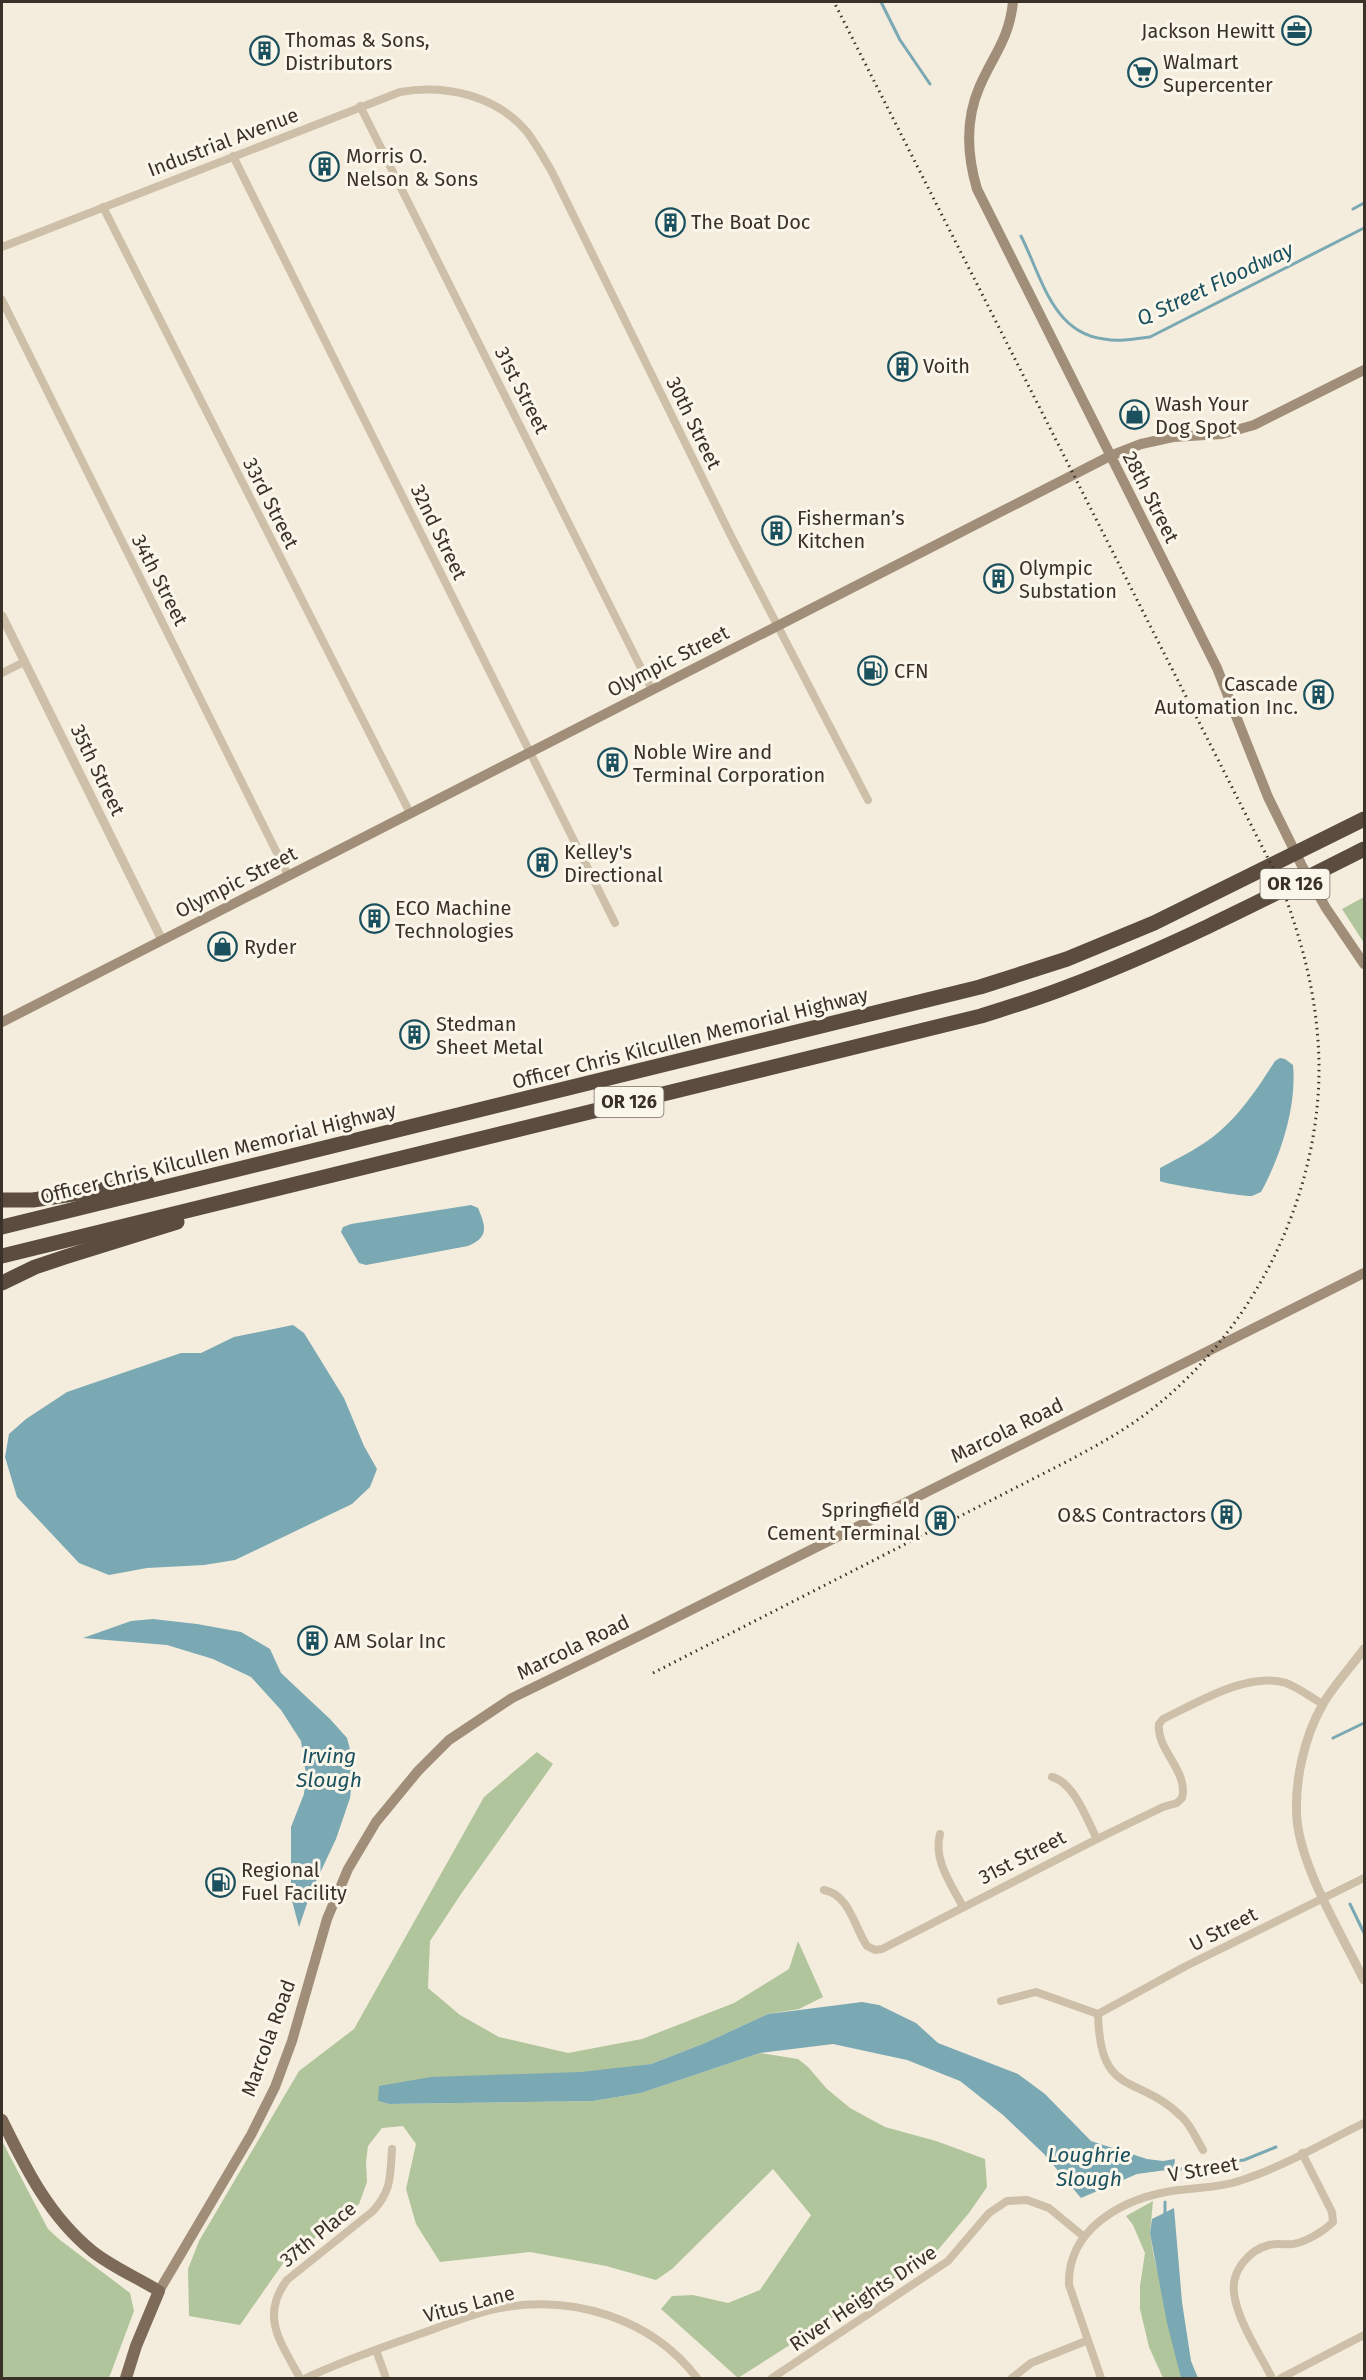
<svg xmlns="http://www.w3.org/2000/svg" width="1366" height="2380" viewBox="0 0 1366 2380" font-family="'Fira Sans',sans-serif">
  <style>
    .green { fill: #b1c59c }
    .water { fill: #7aa8b3 }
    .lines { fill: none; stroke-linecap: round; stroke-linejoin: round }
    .stream { stroke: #7aa8b3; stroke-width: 3 }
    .minor { stroke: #cdbfa8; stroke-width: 8 }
    .tertiary { stroke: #cdbfa8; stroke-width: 9 }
    .secondary { stroke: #a18e79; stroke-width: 10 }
    .primary { stroke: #7d6a59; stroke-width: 12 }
    .motorway { stroke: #5b4c3f; stroke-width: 15 }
    .rail { stroke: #3a3129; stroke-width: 3; stroke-dasharray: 1.5 4.5; stroke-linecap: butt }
    .labels { text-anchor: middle; stroke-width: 6; stroke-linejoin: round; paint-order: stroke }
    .shield { fill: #fbf6ea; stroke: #746c63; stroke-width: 1.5 }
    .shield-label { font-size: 18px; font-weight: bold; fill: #3a3129 }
    .poi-label { font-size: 20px; fill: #3a3129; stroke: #fbf6ea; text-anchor: start }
    .street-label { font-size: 20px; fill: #3a3129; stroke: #fbf6ea }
    .water-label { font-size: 21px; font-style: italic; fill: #1b505f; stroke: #fbf6ea }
  </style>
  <rect width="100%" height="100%" fill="#f4eddd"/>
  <g class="green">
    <path d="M1364,897V943L1342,909Z"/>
    <path d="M537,1752L553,1764L461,1894L430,1941L428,1988L460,2015L499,2037L568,2053L642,2039L734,2003L789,1969L798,1941L823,1997L799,2009L768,2014L705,2043L651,2064L378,2101L389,2104L593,2101L641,2093L760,2053L798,2059L808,2067L827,2089L850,2108L885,2127L936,2141L985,2159L987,2187L969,2213L937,2251L738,2378L661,2309L672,2296L693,2295L728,2303L760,2290L811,2215L773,2169L672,2269L656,2280L606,2266L530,2252L440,2262L416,2224L406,2189L416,2144L403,2126L382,2128L368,2146L366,2162L367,2182L359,2204L284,2262L240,2325L189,2316L188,2269L199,2241L299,2071L354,2029L484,1797Z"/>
    <path d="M2,2141L48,2229L60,2240L130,2293L134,2311L109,2378H2Z"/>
    <path d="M1153,2201L1150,2233L1153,2252L1181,2378H1163L1149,2347L1140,2309V2286L1145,2253L1133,2225L1126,2216Z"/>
  </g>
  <g class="water">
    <path d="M1280,1058L1285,1059L1293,1065C1297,1106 1281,1156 1261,1192C1258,1193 1255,1195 1252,1196C1246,1197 1164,1184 1160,1181V1168C1180,1157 1202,1147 1220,1131C1242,1112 1259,1086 1275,1061Z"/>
    <path d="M471,1205L478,1208C486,1227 489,1237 468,1246L366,1265L359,1263L341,1232L343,1227L351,1224Z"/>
    <path d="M293,1325L304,1333L344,1398L364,1446L377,1469L370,1487L352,1504L235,1560L204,1565L147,1568L109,1575L79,1563L17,1497L5,1457L9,1434L26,1419L67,1392L181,1353H201L234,1337Z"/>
    <path d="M153,1619L197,1624L241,1632L270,1649L281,1673L330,1719L347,1738L354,1764L350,1798L336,1839L311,1892L299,1927L291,1897V1827L304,1794L306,1775L301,1741L281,1710L251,1677L213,1659L167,1645L83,1638L131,1621Z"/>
    <path d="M862,2002L879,2005L916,2023L938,2043L1018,2074L1045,2094L1091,2141L1147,2159L1163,2161L1175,2159L1174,2169L1137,2174L1081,2198L1044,2154L1003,2115L960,2081L907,2060L833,2044L760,2053L641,2093L593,2101L389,2104L378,2101L379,2086L431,2077L581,2072L651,2064L705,2043L768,2014Z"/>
    <path d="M1174,2208L1182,2302L1191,2361L1198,2378H1181L1167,2323L1150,2233L1152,2219Z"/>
  </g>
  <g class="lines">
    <g class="stream">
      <path d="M881,2L900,40L930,84"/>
      <path d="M1353,209L1364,203"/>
      <path d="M1021,236C1041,275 1052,333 1104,339C1119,342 1135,339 1150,337L1364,228"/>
      <path d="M1333,1738L1364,1723"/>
      <path d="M1350,1904L1364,1933"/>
      <path d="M1180,2169L1244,2160L1276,2147"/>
      <path d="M1165,2202V2214"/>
    </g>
    <g class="minor">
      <path d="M360,106L652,690"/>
      <path d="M233,156L615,923"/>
      <path d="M103,207L410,813"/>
      <path d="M2,247L400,92C445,84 496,95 527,132C536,144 544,158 552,172L731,536L868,800"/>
      <path d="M2,300L288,875"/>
      <path d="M2,673L24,662"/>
      <path d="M1052,1777C1074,1782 1087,1820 1097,1839"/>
      <path d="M940,1834C933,1860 951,1884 963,1907"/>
      <path d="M824,1890C850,1895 854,1927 867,1946L875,1950L882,1949L1097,1839L1163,1807L1177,1803L1182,1798C1189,1771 1156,1750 1159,1724L1163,1719C1197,1703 1248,1671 1286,1683C1299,1688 1312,1698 1323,1704"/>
      <path d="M1001,2001L1036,1992L1098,2014"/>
      <path d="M1098,2014L1186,1966L1364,1878"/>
      <path d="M1098,2014C1100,2100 1137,2072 1183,2118C1191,2126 1197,2140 1203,2150"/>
      <path d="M376,2350L386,2378"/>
      <path d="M300,2378C282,2344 259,2317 287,2280L373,2211C392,2190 390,2176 392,2149"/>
      <path d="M306,2378C342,2361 380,2348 417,2335C444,2326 472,2313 500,2308C574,2295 651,2318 697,2378"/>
      <path d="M772,2378L948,2261L989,2213L1007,2201L1027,2200L1049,2208L1083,2236"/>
      <path d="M1012,2378L1031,2363L1086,2341"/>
      <path d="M1101,2378L1069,2285C1067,2231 1119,2201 1166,2192C1190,2187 1216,2189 1239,2181C1283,2167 1323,2143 1364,2123"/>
      <path d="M1272,2378C1260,2354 1237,2320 1234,2293C1231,2271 1249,2250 1269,2245C1277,2243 1285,2245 1293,2244C1306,2242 1324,2231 1333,2222L1332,2212L1302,2153"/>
      <path d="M1281,2378L1364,2335"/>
    </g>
    <g class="tertiary">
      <path d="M2,616L162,940"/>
      <path d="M1364,1649C1351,1667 1334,1685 1323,1704C1304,1737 1294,1782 1297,1820C1302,1870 1342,1935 1364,1980"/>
    </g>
    <g class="secondary">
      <path d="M1013,2C1009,40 993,55 979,88C965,121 967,155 977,189L1217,668L1268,797L1302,866L1326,908L1364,964"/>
      <path d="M2,1022L1110,456L1141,444L1173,437L1222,434L1254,425L1364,370"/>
      <path d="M159,2291L251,2135L275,2087L292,2041L327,1919L348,1869L376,1822L418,1771L449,1740L512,1698L643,1634L1364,1273"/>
    </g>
    <path class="primary" d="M2,2120C26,2169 49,2216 92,2251C112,2267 138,2278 159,2291L136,2346L126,2378"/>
    <g class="motorway">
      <path d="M2,1200H33L147,1183"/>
      <path d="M2,1227L980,987L1067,959L1154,923L1364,819"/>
      <path d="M2,1256L981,1016C1010,1007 1039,998 1067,987C1170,948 1267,898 1364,849"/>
      <path d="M2,1283L35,1267L65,1257L177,1222"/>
    </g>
    <path class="rail" d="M653,1673L1066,1462C1094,1447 1122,1432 1147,1413C1262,1326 1332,1173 1317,1029C1312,977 1298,929 1279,880L834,2"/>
  </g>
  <defs>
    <symbol id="office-ring" viewBox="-11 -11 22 22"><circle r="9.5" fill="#fbf6ea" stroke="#1b505f" stroke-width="1.5"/><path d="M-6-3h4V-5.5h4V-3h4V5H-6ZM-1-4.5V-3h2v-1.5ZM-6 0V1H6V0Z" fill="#1b505f"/></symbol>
    <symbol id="building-ring" viewBox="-11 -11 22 22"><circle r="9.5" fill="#fbf6ea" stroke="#1b505f" stroke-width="1.5"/><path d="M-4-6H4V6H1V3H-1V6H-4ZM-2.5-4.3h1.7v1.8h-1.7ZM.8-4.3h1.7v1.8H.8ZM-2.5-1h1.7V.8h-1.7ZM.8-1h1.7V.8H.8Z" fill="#1b505f"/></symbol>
    <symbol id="supermarket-ring" viewBox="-11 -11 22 22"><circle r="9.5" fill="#fbf6ea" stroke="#1b505f" stroke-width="1.5"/><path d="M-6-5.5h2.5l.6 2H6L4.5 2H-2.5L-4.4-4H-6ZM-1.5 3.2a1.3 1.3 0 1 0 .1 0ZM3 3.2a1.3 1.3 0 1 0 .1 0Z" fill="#1b505f"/></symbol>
    <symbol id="shop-ring" viewBox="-11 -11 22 22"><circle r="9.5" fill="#fbf6ea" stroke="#1b505f" stroke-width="1.5"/><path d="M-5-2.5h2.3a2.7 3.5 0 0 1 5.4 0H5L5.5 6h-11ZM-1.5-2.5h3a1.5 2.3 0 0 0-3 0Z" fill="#1b505f"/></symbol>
    <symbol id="fuel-ring" viewBox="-11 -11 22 22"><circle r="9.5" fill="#fbf6ea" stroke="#1b505f" stroke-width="1.5"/><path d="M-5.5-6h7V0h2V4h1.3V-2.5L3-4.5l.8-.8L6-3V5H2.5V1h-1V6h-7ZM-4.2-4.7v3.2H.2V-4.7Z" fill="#1b505f"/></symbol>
  </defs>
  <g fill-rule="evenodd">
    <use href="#office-ring" x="1280" y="14" width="33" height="33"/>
    <use href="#building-ring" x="248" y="34" width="33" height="33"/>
    <use href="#supermarket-ring" x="1126" y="56" width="33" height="33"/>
    <use href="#building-ring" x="308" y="150" width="33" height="33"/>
    <use href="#building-ring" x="654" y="206" width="33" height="33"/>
    <use href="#building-ring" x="886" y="350" width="33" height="33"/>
    <use href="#shop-ring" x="1118" y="398" width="33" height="33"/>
    <use href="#building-ring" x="760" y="514" width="33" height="33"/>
    <use href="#building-ring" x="982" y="562" width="33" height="33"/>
    <use href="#fuel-ring" x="856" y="654" width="33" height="33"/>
    <use href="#building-ring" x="1302" y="678" width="33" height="33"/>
    <use href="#building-ring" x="596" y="746" width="33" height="33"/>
    <use href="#building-ring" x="526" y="846" width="33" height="33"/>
    <use href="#building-ring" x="358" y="902" width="33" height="33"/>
    <use href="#shop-ring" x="206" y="930" width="33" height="33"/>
    <use href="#building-ring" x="398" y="1018" width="33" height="33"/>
    <use href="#building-ring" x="1210" y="1498" width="33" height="33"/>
    <use href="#building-ring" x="924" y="1504" width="33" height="33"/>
    <use href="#building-ring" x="296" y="1624" width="33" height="33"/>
    <use href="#fuel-ring" x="204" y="1866" width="33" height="33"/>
  </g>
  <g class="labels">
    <g class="shield">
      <rect x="1260.5" y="869" width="69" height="30" rx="4.5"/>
      <rect x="594.5" y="1087" width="69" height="30" rx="4.5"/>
    </g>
    <g class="shield-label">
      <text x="1295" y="890">OR 126</text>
      <text x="629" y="1108">OR 126</text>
    </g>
    <g class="poi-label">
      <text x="1275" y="38" text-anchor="end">Jackson Hewitt</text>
      <text x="285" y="47">Thomas &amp; Sons,<tspan x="285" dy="23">Distributors</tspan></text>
      <text x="1163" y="69">Walmart<tspan x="1163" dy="23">Supercenter</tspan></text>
      <text x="346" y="163">Morris O.<tspan x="346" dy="23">Nelson &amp; Sons</tspan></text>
      <text x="691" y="229">The Boat Doc</text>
      <text x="923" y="373">Voith</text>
      <text x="1155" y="411">Wash Your<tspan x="1155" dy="23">Dog Spot</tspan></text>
      <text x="797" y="525">Fisherman’s<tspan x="797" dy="23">Kitchen</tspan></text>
      <text x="1019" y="575">Olympic<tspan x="1019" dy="23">Substation</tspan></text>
      <text x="894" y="678">CFN</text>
      <text x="1298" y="691" text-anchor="end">Cascade<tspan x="1298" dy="23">Automation Inc.</tspan></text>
      <text x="633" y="759">Noble Wire and<tspan x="633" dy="23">Terminal Corporation</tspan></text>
      <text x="564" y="859">Kelley's<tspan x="564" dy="23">Directional</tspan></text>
      <text x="395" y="915">ECO Machine<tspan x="395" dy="23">Technologies</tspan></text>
      <text x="244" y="954">Ryder</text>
      <text x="436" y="1031">Stedman<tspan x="436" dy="23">Sheet Metal</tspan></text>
      <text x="920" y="1517" text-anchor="end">Springfield<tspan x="920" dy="23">Cement Terminal</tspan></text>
      <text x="1206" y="1522" text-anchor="end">O&amp;S Contractors</text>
      <text x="334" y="1648">AM Solar Inc</text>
      <text x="241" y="1877">Regional<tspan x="241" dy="23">Fuel Facility</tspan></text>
    </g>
    <g class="street-label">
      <text transform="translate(223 142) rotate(-21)" y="7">Industrial Avenue</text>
      <text transform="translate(522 390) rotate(63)" y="7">31st Street</text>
      <text transform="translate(694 423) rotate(64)" y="7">30th Street</text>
      <text transform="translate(1151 497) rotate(63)" y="7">28th Street</text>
      <text transform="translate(271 503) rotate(63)" y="7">33rd Street</text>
      <text transform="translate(439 532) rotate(64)" y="7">32nd Street</text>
      <text transform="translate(160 580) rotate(63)" y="7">34th Street</text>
      <text transform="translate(668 661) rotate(-27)" y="7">Olympic Street</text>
      <text transform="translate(98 770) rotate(64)" y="7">35th Street</text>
      <text transform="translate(236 882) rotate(-27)" y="7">Olympic Street</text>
      <text transform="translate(690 1038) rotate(-14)" y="7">Officer Chris Kilcullen Memorial Highway</text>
      <text transform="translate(218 1153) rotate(-14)" y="7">Officer Chris Kilcullen Memorial Highway</text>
      <text transform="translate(1007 1430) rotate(-26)" y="7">Marcola Road</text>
      <text transform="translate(573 1647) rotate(-26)" y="7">Marcola Road</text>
      <text transform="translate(1022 1857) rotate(-27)" y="7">31st Street</text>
      <text transform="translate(1223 1929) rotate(-27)" y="7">U Street</text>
      <text transform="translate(268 2038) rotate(-70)" y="7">Marcola Road</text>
      <text transform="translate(1203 2169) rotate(-10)" y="7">V Street</text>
      <text transform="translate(318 2234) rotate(-39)" y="7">37th Place</text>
      <text transform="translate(863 2298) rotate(-34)" y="7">River Heights Drive</text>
      <text transform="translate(469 2304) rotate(-15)" y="7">Vitus Lane</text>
    </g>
    <g class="water-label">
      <text transform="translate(1215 284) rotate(-25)" y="7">Q Street Floodway</text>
      <text x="329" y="1763">Irving<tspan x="329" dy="24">Slough</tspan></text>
      <text x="1089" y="2162">Loughrie<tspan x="1089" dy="24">Slough</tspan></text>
    </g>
  </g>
  <rect width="1366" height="2380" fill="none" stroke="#3a3129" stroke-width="6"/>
</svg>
